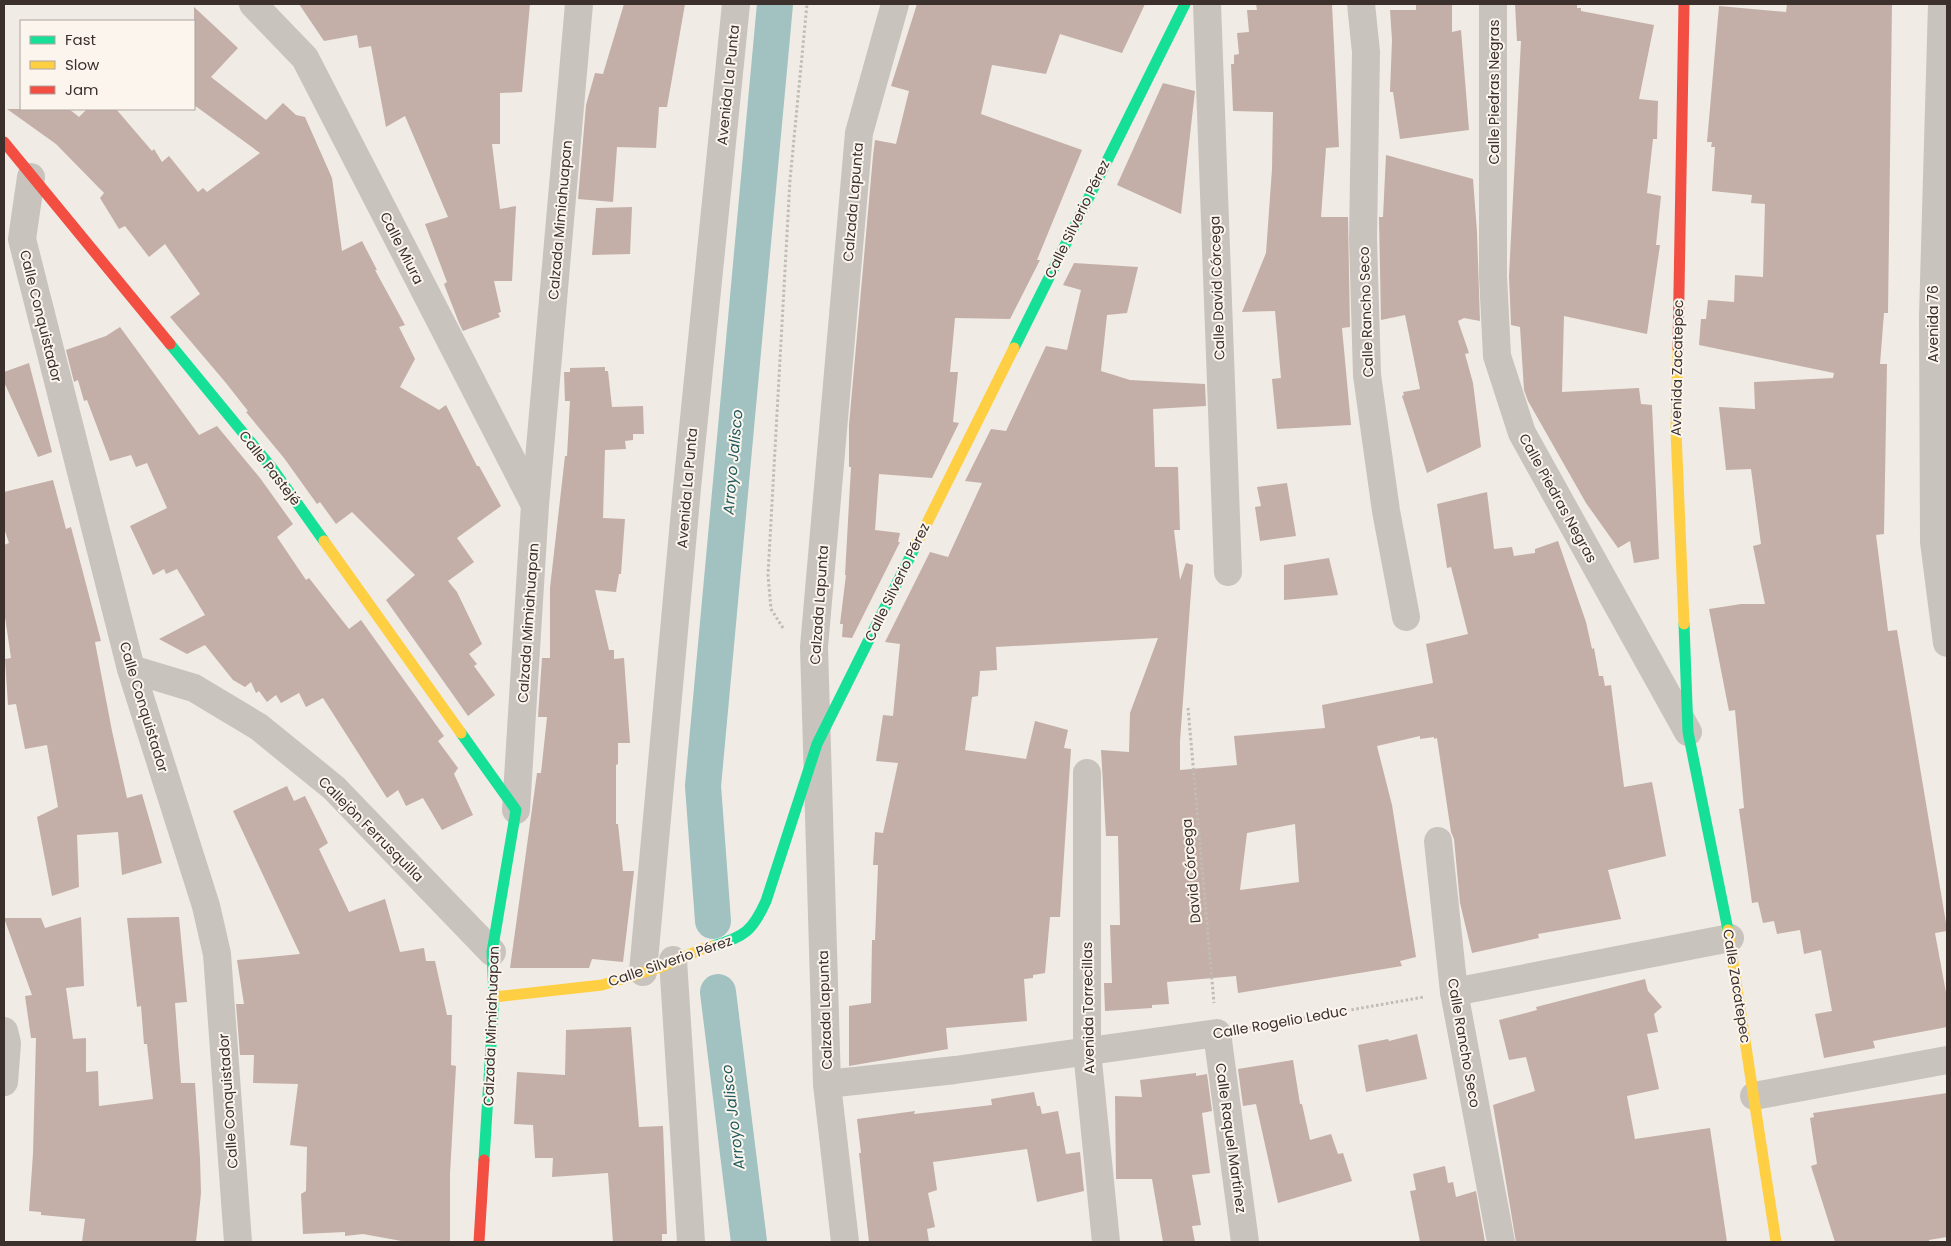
<svg xmlns="http://www.w3.org/2000/svg" width="1951" height="1246" viewBox="0 0 1951 1246" font-family="Poppins,sans-serif">
  <style>
    .lines { fill: none; stroke-linecap: round; stroke-linejoin: round }
    .canal { stroke: #a1c2c1; stroke-width: 36 }
    .building { fill: #c3afa7; fill-rule: evenodd }
    .path { stroke: #c2bbb6; stroke-width: 3; stroke-dasharray: 2.5 2.5; stroke-linecap: butt }
    .street { stroke: #c9c3be; stroke-width: 28 }
    .fast { stroke: #16e098; stroke-width: 11 }
    .slow { stroke: #ffcf43; stroke-width: 11 }
    .jam { stroke: #f24e42; stroke-width: 11 }
    .labels { text-anchor: middle; stroke-width: 4; stroke-linejoin: round; paint-order: stroke }
    .street-label { font-size: 14px; fill: #3b302b; stroke: #fbf5ee }
    .water-label { font-size: 15px; font-style: italic; fill: #1f5a5e; stroke: #fbf5ee }
  </style>
  <rect width="100%" height="100%" fill="#f0ebe5"/>
  <g class="lines">
    <g class="canal">
      <path d="M713,921L703,786L775,4"/>
      <path d="M718,992L749,1242"/>
    </g>
  </g>
  <g class="building">
    <path d="M299,4H530L522,92L500,93V144H492L500,209L516,206L512,281H494L501,312L498,313L500,317L463,331L459,323L444,284L447,282L425,224L448,217L405,116L386,127L371,46L359,48L357,35L324,41Z"/>
    <path d="M624,4H685L667,107H659L656,148L617,147L613,202L578,199L586,105L595,73L603,74Z"/>
    <path d="M917,4H1145L1122,53L1060,34L1046,74L992,65L981,114L1082,150L1037,260H1040L1010,319L955,318L950,372H958L953,422L959,423L932,478L879,474L875,530L900,533L898,542H900L852,638L842,637L843,624H840L846,575H845L851,467H849V425L873,156L875,140L896,144L909,91L891,86Z"/>
    <path d="M1256,4H1332L1339,147L1326,148L1321,217H1348L1350,327L1342,328L1351,425L1277,429L1272,379L1281,378L1275,311L1242,312L1266,253L1272,169L1273,112L1233,111L1231,64H1234V55L1239,54L1237,33L1249,32L1247,10H1257Z"/>
    <path d="M1416,4H1452V32L1461,30L1469,130L1400,139L1393,92H1390L1392,40L1390,10H1416Z"/>
    <path d="M1515,4H1577V8H1581V11L1654,25L1639,99L1658,101L1657,139H1653L1647,193L1661,196L1656,245H1660L1647,334L1564,316L1562,392L1639,388L1641,404L1652,405L1659,559L1634,563L1630,541L1618,548L1586,503L1528,401L1524,390L1520,327L1511,325L1509,276L1521,41H1517Z"/>
    <path d="M1787,4H1892L1888,313H1884L1880,364H1887L1884,534L1876,535L1888,631L1897,630L1947,929V931L1935,933L1947,998V1027L1873,1041L1875,1048L1824,1058L1815,1014L1832,1011L1821,950L1804,954L1800,930L1777,934L1774,921L1763,923L1758,902L1752,903L1739,809L1744,808L1735,710L1729,711L1709,609L1741,604H1765L1753,546L1761,544L1751,469L1726,470L1719,407L1755,409L1754,382L1833,378L1834,373L1699,345L1701,319H1706L1708,300L1734,302L1735,275L1763,277L1765,204L1751,203L1752,195L1712,191L1715,147H1711L1712,142H1707L1719,6L1786,12Z"/>
    <path d="M194,7L238,48L211,77L266,120L283,103L296,115L305,117L332,178L342,251L362,241L377,270H375L405,325L399,327L415,359L400,387L439,410L446,405L477,466H479L501,506L457,538L474,562L448,581L457,592L482,644L469,654L477,664L474,666L495,695L468,716L386,600L415,575L352,512L336,524L320,502L317,504L284,458L246,412L248,411L226,383L170,317L200,294L165,244L149,257L125,226L119,229L100,198L104,193L56,144L7,109H69L79,117L87,109H116L152,151L154,149L162,162L169,156L198,192L203,188L207,192L260,153L194,105Z"/>
    <path d="M1163,83L1195,91L1181,214L1117,185Z"/>
    <path d="M1386,155L1473,179L1477,232L1480,321L1464,318L1458,321L1469,353L1465,354L1473,383L1481,447L1427,473L1402,396L1404,395L1403,392L1420,389L1405,315L1381,320L1379,217H1383Z"/>
    <path d="M632,207L630,254L592,255L596,208Z"/>
    <path d="M1074,263L1138,267L1127,313L1107,315L1101,371L1130,380L1205,384L1206,406L1153,409L1155,467H1178L1180,530H1174L1180,580L1186,563L1193,565L1180,741V770L1237,765L1234,736L1325,728L1322,705L1433,683L1426,644L1468,634L1451,567L1447,568L1437,504L1487,492L1494,549L1512,547L1514,556L1535,553V549L1558,541L1586,622L1592,649L1594,648L1599,676H1603L1605,686L1611,685L1624,787L1652,782L1666,856L1608,870L1621,919L1538,934L1539,938L1472,953L1460,903L1454,839L1451,832L1437,738L1434,739V737L1420,739V736L1377,746L1392,805L1416,957L1400,961L1402,966L1238,993L1236,976L1167,982L1169,1004L1152,1005V1008L1105,1011L1104,983H1112L1110,925H1120L1118,836H1106L1101,750L1129,752L1130,713L1158,638L996,647L997,670L980,671L978,696L972,697L965,750L1026,759L1035,721L1068,730L1064,748L1071,749L1060,917H1050L1045,973L1033,975V978L1024,979L1027,1021L946,1028L948,1049L849,1066V1006L871,1003L872,940H875L878,865H873L875,832L883,833L898,763L876,761L883,715L893,716L900,644L885,642L930,552L948,557L982,483L965,481L991,429L1006,431L1046,346L1067,350L1081,290L1063,285ZM1295,824L1299,882L1240,890L1247,833Z"/>
    <path d="M120,327L199,435L217,426L260,478L293,524L277,537L306,580L309,578L349,629L361,620L444,736L438,741L458,768L454,774L473,815L442,830L423,798L406,806L398,790L387,798L323,698L306,707L299,693L281,703L276,695L267,702L259,691L256,693L251,682L245,687L233,680L205,645L187,654L159,639L205,615L177,569L166,574L164,569L153,575L130,526L167,508L147,463L136,467L131,455L110,461L87,400L84,401L78,380L74,382L66,350L106,336Z"/>
    <path d="M29,363L52,452L38,457L4,382V372Z"/>
    <path d="M605,367V371H608L612,407L643,406L644,434H633V440L625,441L626,449L605,450L603,518L625,519L621,574H619L616,592L595,590L609,650H614V659L624,658L630,743H618V764L616,765V824H618L623,871H634L623,962L592,959L589,968H510L537,773H541L547,717H538L542,658H550V588L565,456H567L570,401H565L564,372H570V368Z"/>
    <path d="M53,480L66,529L71,527L101,641L95,642L112,731L127,798L142,794L162,863L122,875L118,832L77,835L79,887L52,896L37,817L58,807L47,745L25,749L16,704L8,705L5,659L11,658L4,610V545L9,543L4,528V492Z"/>
    <path d="M1287,483L1296,536L1260,541L1255,507L1261,506L1257,487Z"/>
    <path d="M1329,558L1338,595L1284,600V565Z"/>
    <path d="M287,786L294,801L305,796L328,843L319,849L349,912L385,899L400,952L424,948L426,961H435L447,1015H452L451,1065L456,1066L450,1174V1242H407L363,1234L345,1236V1232L303,1234L301,1194L306,1191L307,1147L290,1145L298,1084L253,1083L254,1055H240L236,1004H244L237,960L300,954L233,811Z"/>
    <path d="M81,917L84,986L66,988L73,1039L86,1038V1072L98,1071L99,1106L153,1099L147,1044H144L141,1006L137,1007L127,918L179,917L187,1002L175,1003L181,1083H195L200,1158L201,1193L196,1242H82L85,1219L41,1215V1212L29,1211L33,1154L36,1038H31L25,996L32,995L4,918H41L45,928Z"/>
    <path d="M1645,979L1648,991L1662,1007L1654,1014L1658,1032L1647,1034L1659,1089L1627,1096L1635,1139L1710,1128L1727,1242H1516L1493,1105L1535,1091L1526,1057L1509,1060L1499,1020L1537,1010L1536,1007Z"/>
    <path d="M631,1027L639,1127L663,1126L667,1234H662V1242H613L608,1173L552,1177L553,1158H535L533,1125L514,1124L517,1072L565,1075L566,1030Z"/>
    <path d="M1417,1034L1427,1079L1366,1092L1358,1045L1388,1039L1389,1041Z"/>
    <path d="M1293,1060L1300,1104H1302L1310,1140L1331,1134L1338,1154L1343,1153L1352,1181L1278,1203L1256,1104L1243,1106L1238,1069Z"/>
    <path d="M1196,1073V1076L1207,1074L1212,1111L1202,1113L1210,1173L1192,1175L1201,1225L1192,1226L1195,1242H1163L1152,1179H1116L1115,1096L1142,1097L1140,1080Z"/>
    <path d="M1034,1092L1037,1106H1040L1042,1114L1058,1111L1066,1154L1080,1152L1084,1191L1037,1202L1027,1149L933,1162L937,1190L928,1193L935,1227L927,1229L929,1242H869L859,1153H861L857,1119L915,1111L914,1114L992,1105L991,1099Z"/>
    <path d="M1947,1093V1237L1929,1240V1242H1835L1811,1166L1817,1164L1810,1118L1814,1117L1813,1113Z"/>
    <path d="M1445,1166L1448,1183L1453,1182L1456,1197L1476,1191L1485,1242H1420L1410,1191L1416,1190L1413,1174Z"/>
  </g>
  <g class="lines">
    <g class="path">
      <path d="M783,628L771,609L768,575L790,180L807,4"/>
      <path d="M1188,708L1214,1003"/>
      <path d="M1248,1028L1424,997"/>
    </g>
    <g class="street">
      <path d="M253,4L305,58L535,505"/>
      <path d="M1207,4L1228,572"/>
      <path d="M1361,4L1366,52L1363,238L1367,375L1386,511L1406,617"/>
      <path d="M1493,4V276L1497,356L1522,433L1688,732"/>
      <path d="M1942,4L1933,316L1934,542L1947,643"/>
      <path d="M31,177L22,239L131,669L206,906L217,954L238,1242"/>
      <path d="M131,669L194,688L259,727L334,788L492,952"/>
      <path d="M1087,773V1051L1106,1242"/>
      <path d="M516,810L535,505L579,4"/>
      <path d="M1438,841L1454,992L1501,1242"/>
      <path d="M673,960L691,1242"/>
      <path d="M643,972L687,488L736,4"/>
      <path d="M1454,992L1730,938"/>
      <path d="M4,1031L7,1043L4,1082"/>
      <path d="M827,1084L955,1070L1217,1033L1245,1242"/>
      <path d="M1754,1096L1947,1060"/>
      <path d="M845,1242L827,1084L814,647L859,133L895,4"/>
    </g>
    <g class="fast">
      <path d="M170,344L272,468L324,541"/>
      <path d="M1014,348L1185,4"/>
      <path d="M1684,624L1688,732L1728,930"/>
      <path d="M461,733L516,810L492,952L494,997L484,1160"/>
      <path d="M713,946C745,937 753,930 766,901L817,744L917,543"/>
    </g>
    <g class="slow">
      <path d="M1678,348L1676,431L1684,624"/>
      <path d="M324,541L461,733"/>
      <path d="M917,543L1014,348"/>
      <path d="M1728,930L1776,1242"/>
      <path d="M494,997L602,985L661,967L702,949L713,946"/>
    </g>
    <g class="jam">
      <path d="M4,142L170,344"/>
      <path d="M1678,348L1684,4"/>
      <path d="M479,1242L484,1160"/>
    </g>
  </g>
  <g class="labels">
    <g class="street-label">
      <text transform="translate(728 85) rotate(-84)" y="5">Avenida La Punta</text>
      <text transform="translate(1494 92) rotate(-90)" y="5">Calle Piedras Negras</text>
      <text transform="translate(853 202) rotate(-85)" y="5">Calzada Lapunta</text>
      <text transform="translate(1077 219) rotate(-64)" y="5">Calle Silverio Pérez</text>
      <text transform="translate(560 220) rotate(-85)" y="5">Calzada Mimiahuapan</text>
      <text transform="translate(402 248) rotate(63)" y="5">Calle Miura</text>
      <text transform="translate(1217 288) rotate(-92)" y="5">Calle David Córcega</text>
      <text transform="translate(1366 312) rotate(-92)" y="5">Calle Rancho Seco</text>
      <text transform="translate(41 316) rotate(76)" y="5">Calle Conquistador</text>
      <text transform="translate(1933 324) rotate(-90)" y="5">Avenida 76</text>
      <text transform="translate(1677 368) rotate(-89)" y="5">Avenida Zacatepec</text>
      <text transform="translate(270 468) rotate(52)" y="5">Calle Pastejé</text>
      <text transform="translate(687 488) rotate(-85)" y="5">Avenida La Punta</text>
      <text transform="translate(1558 498) rotate(61)" y="5">Calle Piedras Negras</text>
      <text transform="translate(897 582) rotate(-64)" y="5">Calle Silverio Pérez</text>
      <text transform="translate(819 605) rotate(-86)" y="5">Calzada Lapunta</text>
      <text transform="translate(528 623) rotate(-86)" y="5">Calzada Mimiahuapan</text>
      <text transform="translate(144 707) rotate(73)" y="5">Calle Conquistador</text>
      <text transform="translate(371 829) rotate(45)" y="5">Callejòn Ferrusquilla</text>
      <text transform="translate(1191 871) rotate(-95)" y="5">David Córcega</text>
      <text transform="translate(670 961) rotate(-19)" y="5">Calle Silverio Pérez</text>
      <text transform="translate(1737 986) rotate(81)" y="5">Calle Zacatepec</text>
      <text transform="translate(1088 1008) rotate(-91)" y="5">Avenida Torrecillas</text>
      <text transform="translate(825 1010) rotate(-92)" y="5">Calzada Lapunta</text>
      <text transform="translate(1280 1022) rotate(-10)" y="5">Calle Rogelio Leduc</text>
      <text transform="translate(491 1026) rotate(-88)" y="5">Calzada Mimiahuapan</text>
      <text transform="translate(1464 1043) rotate(80)" y="5">Calle Rancho Seco</text>
      <text transform="translate(228 1101) rotate(-94)" y="5">Calle Conquistador</text>
      <text transform="translate(1231 1138) rotate(82)" y="5">Calle Raquel Martínez</text>
    </g>
    <g class="water-label">
      <text transform="translate(733 462) rotate(-85)" y="5">Arroyo Jalisco</text>
      <text transform="translate(733 1117) rotate(-97)" y="5">Arroyo Jalisco</text>
    </g>
  </g>
  <rect width="1951" height="1246" fill="none" stroke="#3b302b" stroke-width="10"/>
  <rect x="20" y="20" width="175" height="90" fill="#fbf5ee" stroke="#aea6a0"/>
  <rect x="30" y="36" width="25" height="8" fill="#16e098" stroke="#aea6a0"/>
  <text x="65" y="45" font-size="15" fill="#3b302b">Fast</text>
  <rect x="30" y="61" width="25" height="8" fill="#ffcf43" stroke="#aea6a0"/>
  <text x="65" y="70" font-size="15" fill="#3b302b">Slow</text>
  <rect x="30" y="86" width="25" height="8" fill="#f24e42" stroke="#aea6a0"/>
  <text x="65" y="95" font-size="15" fill="#3b302b">Jam</text>
</svg>
